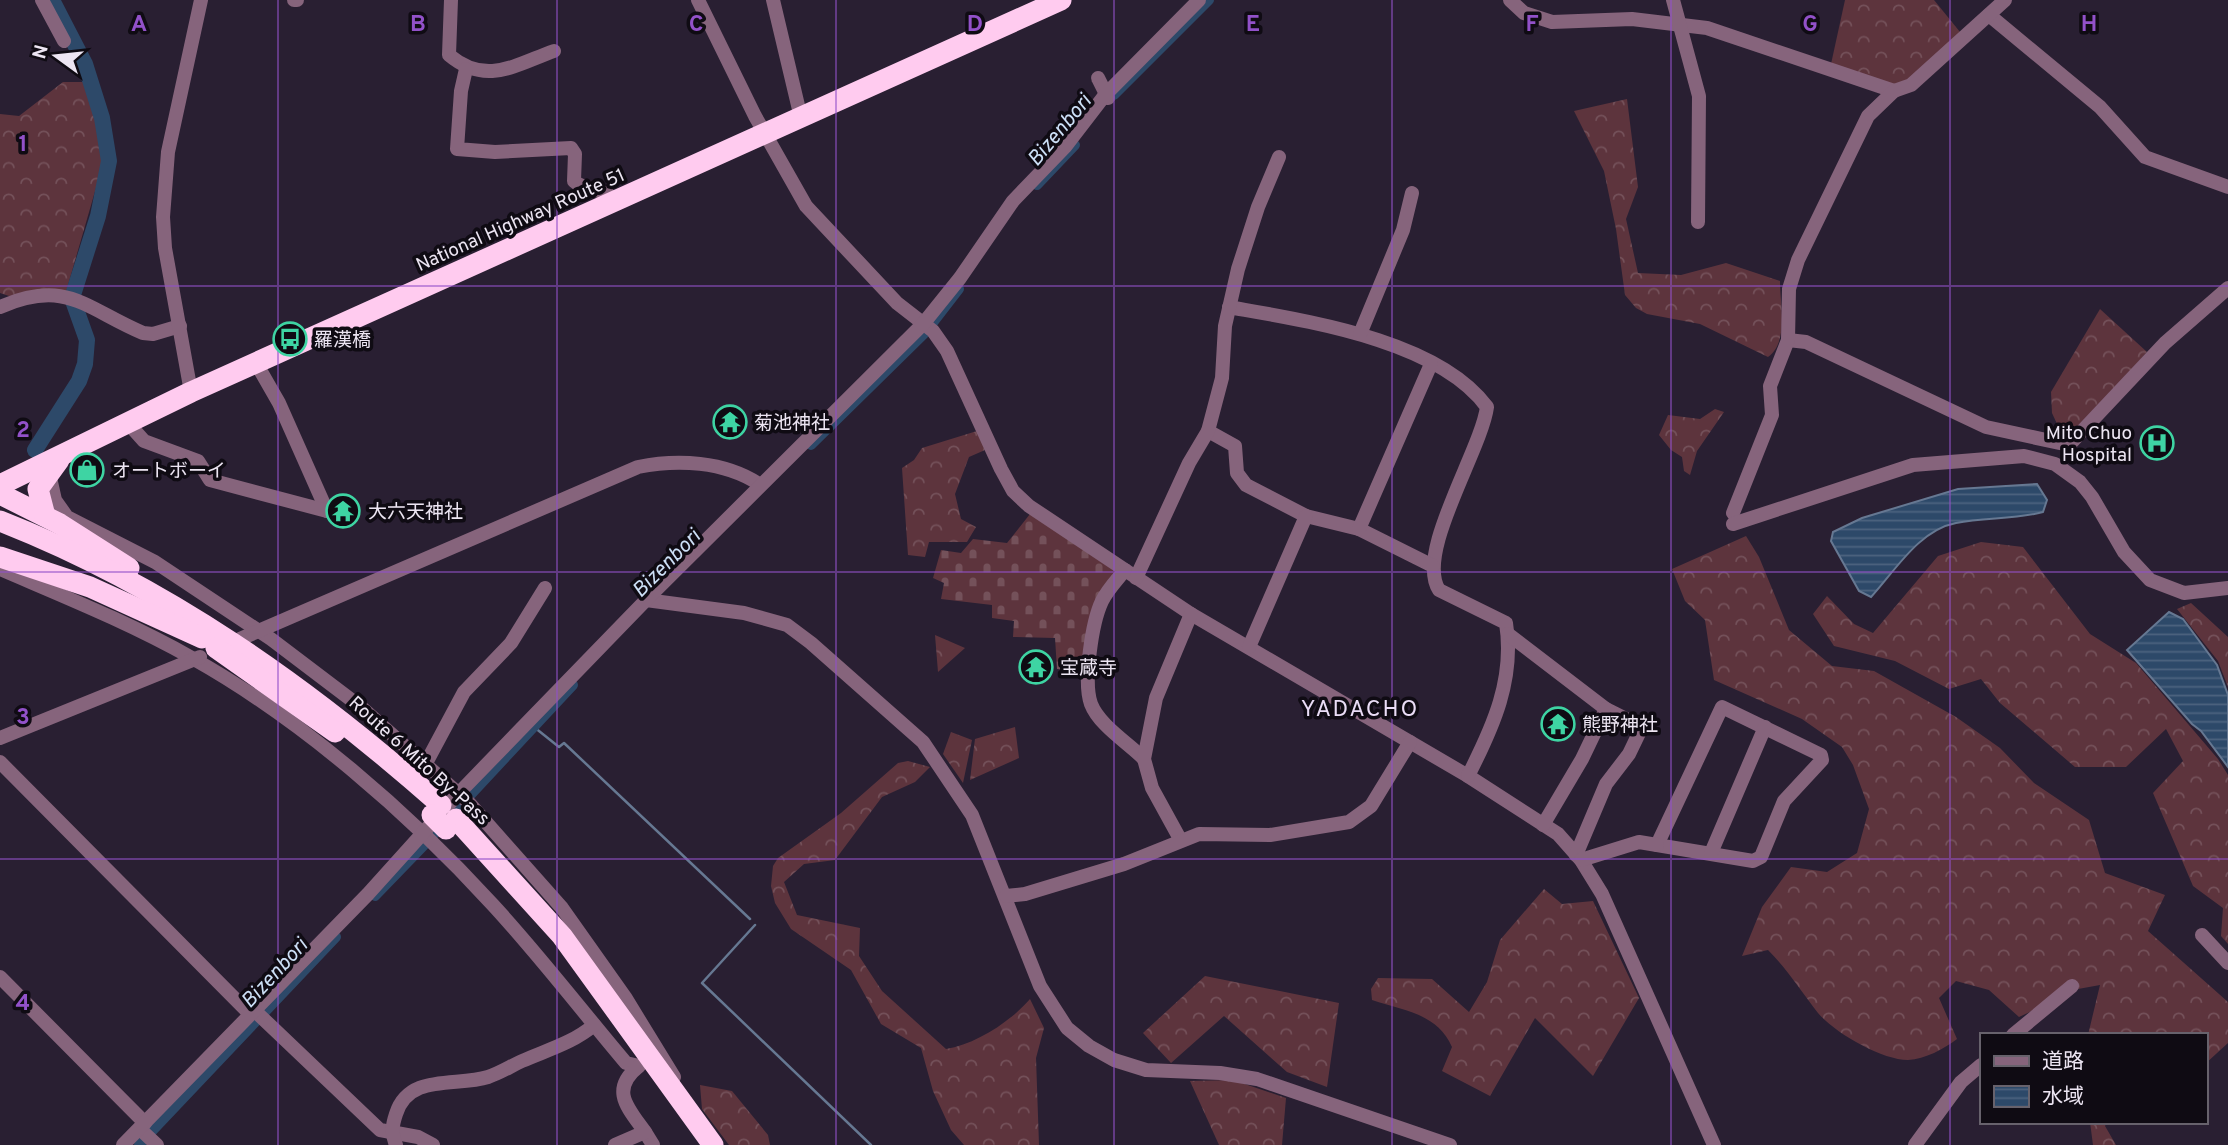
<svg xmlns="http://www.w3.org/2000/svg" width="2228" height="1145" viewBox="0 0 2228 1145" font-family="Overpass,'Noto Sans JP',sans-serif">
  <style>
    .forest { fill: url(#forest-crowns) }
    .cemetery { fill: url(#cemetery-stones) }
    .water { fill: url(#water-rules); stroke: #667892; stroke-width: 2 }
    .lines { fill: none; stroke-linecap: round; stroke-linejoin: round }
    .stream { stroke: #667892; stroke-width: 2.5 }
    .canal { stroke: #2d4969; stroke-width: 10 }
    .river { stroke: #2d4969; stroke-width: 16 }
    .minor { stroke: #86647c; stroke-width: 14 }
    .highway { stroke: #ffcbef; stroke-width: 21 }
    .highway-bridge { stroke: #ffcbef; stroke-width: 21 }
    .grid { fill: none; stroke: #9251c9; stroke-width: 2; stroke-opacity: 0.55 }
    .labels { text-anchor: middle; stroke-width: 7; stroke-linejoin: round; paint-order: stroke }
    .street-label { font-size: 19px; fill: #ece5f2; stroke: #0f0b13 }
    .poi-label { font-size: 19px; fill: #ece5f2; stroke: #0f0b13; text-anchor: start }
    .water-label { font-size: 21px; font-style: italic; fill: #cde0f7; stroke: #0f0b13 }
    .quarter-label { font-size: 23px; letter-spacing: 2px; fill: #eaddf6; stroke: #0f0b13 }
    .grid-label { font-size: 23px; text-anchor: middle; font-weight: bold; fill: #9251c9; stroke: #0f0b13; stroke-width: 7; stroke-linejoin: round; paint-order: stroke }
  </style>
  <defs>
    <pattern id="forest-crowns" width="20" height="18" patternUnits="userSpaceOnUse" patternTransform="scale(1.75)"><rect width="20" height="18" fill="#5d343d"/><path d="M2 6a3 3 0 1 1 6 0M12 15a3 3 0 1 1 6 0" fill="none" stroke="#74515a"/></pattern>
    <pattern id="cemetery-stones" width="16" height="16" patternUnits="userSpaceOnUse" patternTransform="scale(1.75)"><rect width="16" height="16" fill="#5d343d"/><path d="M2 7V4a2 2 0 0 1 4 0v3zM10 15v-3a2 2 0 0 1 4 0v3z" fill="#74515a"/></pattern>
    <pattern id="water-rules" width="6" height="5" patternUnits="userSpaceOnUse" patternTransform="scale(1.75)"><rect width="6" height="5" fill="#2d4969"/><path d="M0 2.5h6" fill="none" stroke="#4c637f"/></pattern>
  </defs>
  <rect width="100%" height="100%" fill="#291f32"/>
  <g class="forest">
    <path d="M1845,0H1934L1960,32L1908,80L1887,90L1831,64Z"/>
    <path d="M63,82H87L102,137L104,160L66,292L12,297L0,293V114L19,116Z"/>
    <path d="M1627,99L1638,187L1626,219L1638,273L1681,275L1726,263L1780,281C1780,305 1789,342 1768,357L1700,324L1647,314L1636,308L1625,295L1616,229L1604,171L1574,111Z"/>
    <path d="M2100,309L2147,352L2072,436L2063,437L2052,413L2051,392Z"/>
    <path d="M1715,409L1724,412L1697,451L1690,475L1684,471L1682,457L1671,450L1659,435L1668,415L1700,419Z"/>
    <path d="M977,431L985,450L969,457L955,494L961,519L976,527L967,542H929L925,557L908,555L902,468L914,460L922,448Z"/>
    <path d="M1746,536L1759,557L1789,630L1832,666L1874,671L1956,717L2000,748L2034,783L2089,820L2105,873L2165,895L2148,931L2228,1002V1043L2205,1064V1035H2088L2100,985L2078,989L2019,1017L1989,990L1956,981L1939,998L1957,1039C1944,1049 1925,1059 1908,1060C1882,1060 1835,1033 1818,1013C1801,991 1788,970 1768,950L1742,956L1762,907L1791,867L1827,872L1857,853L1869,809L1853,765L1842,747L1802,719L1714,680L1705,620L1685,601L1672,569Z"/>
    <path d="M1981,542L2023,547L2090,634L2136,663L2218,759L2228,775V944L2221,936L2223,908L2193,886L2153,793L2183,761L2166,729L2126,767H2075L2000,703L1981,679L1949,689L1895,661L1834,646L1813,614L1827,596L1854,624L1873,633L1938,556Z"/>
    <path d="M2191,603L2228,637V687L2218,661L2177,609Z"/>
    <path d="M935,635L965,648L938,672Z"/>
    <path d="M1015,727L1019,758L970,780L975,739Z"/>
    <path d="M951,732L972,740L963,783L943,754Z"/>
    <path d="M908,761L930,767L915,782L882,797L835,860L804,864L784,882L797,915L860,928L859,956L882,991L946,1049C976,1044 1010,1022 1030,999L1044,1028L1036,1058L1039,1145H964L951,1130L933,1091L921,1048L881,1024L851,970L791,929L775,903L771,886L773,866L778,858L841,813L898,763Z"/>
    <path d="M1544,889L1562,904L1593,901L1639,998L1593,1076L1535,1018L1490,1096L1442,1071L1452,1047C1437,1013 1404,1011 1372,1000L1371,989L1378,978L1432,979L1469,1012L1487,982L1500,940Z"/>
    <path d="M1205,976L1339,1003L1327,1087L1287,1072L1224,1016L1171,1063L1143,1033Z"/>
    <path d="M1233,1080L1286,1098L1282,1145H1219L1190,1081Z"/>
    <path d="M700,1085L732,1091L768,1135L770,1145H729L702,1109Z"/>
    <path d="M2090,1122H2107L2105,1126L2116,1145H2093Z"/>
  </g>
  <path class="cemetery" d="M1030,514L1116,571L1084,672L1057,669L1055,638L1013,637L1014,621L992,618V605L941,599L944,583L933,578L941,550L961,553L973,539L1007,543Z"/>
  <g class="water">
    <path d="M2037,484L2047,500L2043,512C2014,520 1986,517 1956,523C1919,530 1895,571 1871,597L1859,591L1831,541L1833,532L1862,518L1958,489Z"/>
    <path d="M2169,612L2183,619L2217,665L2228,695V767L2201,731L2192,724L2127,650Z"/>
  </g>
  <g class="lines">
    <g class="stream">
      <path d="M534,727L559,747L564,743L750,919"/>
      <path d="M755,925L702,983L871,1145"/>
    </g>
    <g class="canal">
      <path d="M1114,95L1209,0"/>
      <path d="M1037,185L1075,145"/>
      <path d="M811,445L925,333L959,289"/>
      <path d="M450,817L573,685"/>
      <path d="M375,896L433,836"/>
      <path d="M139,1145L336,937"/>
    </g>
    <path class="river" d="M35,450L79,381L85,364L87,340L72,298L98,216L109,161L102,118L85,64L52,0"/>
    <g class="minor">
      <path d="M42,0L64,41"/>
      <path d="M294,0H297"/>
      <path d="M451,0L449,55C486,86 515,65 554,51"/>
      <path d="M698,0L755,116L806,206L897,303L933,331L947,351L1001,469L1013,491L1029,506L1191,614L1468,776L1558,834L1581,860L1602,894L1714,1145"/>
      <path d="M773,0L801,118"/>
      <path d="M1510,0L1524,13L1552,22L1632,19L1707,28L1894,91"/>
      <path d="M1673,0L1699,96L1698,222"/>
      <path d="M1989,15L2100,107L2145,157L2228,187"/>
      <path d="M466,69L461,91L457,149L495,152L571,148L575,154L574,181C585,192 602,186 616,201"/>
      <path d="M1098,78L1108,98"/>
      <path d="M0,307C67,278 86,309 143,333L153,334L180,326"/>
      <path d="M1229,307C1307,321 1438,340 1487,407C1481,451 1415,553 1439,590L1506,623C1515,679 1493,727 1468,776"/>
      <path d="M1360,334L1403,230L1412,193"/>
      <path d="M1788,340L1806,342L1986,427L2069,445L2165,343L2228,288"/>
      <path d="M256,363L279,403L327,511"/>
      <path d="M191,392L165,248L163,217L168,152L201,0"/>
      <path d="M127,422L144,441L198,461L210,480L327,511"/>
      <path d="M1208,431L1235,446L1237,473L1246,485L1306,516L1359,529L1433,566"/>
      <path d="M49,473L55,500L67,517L155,562L271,639L362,708L469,803L562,908L625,997L674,1077"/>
      <path d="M1733,513L1772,415L1770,386L1788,340L1789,289L1798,260L1868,116L1894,91L1911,85L2005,0"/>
      <path d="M1733,524L1913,465L2024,456L2055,464L2080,482L2092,497L2124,552L2150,580L2184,593L2228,588"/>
      <path d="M1359,529L1431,364"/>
      <path d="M0,569C65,597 130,623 192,658C301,719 409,813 493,905C540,956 582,1011 626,1063L639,1066"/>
      <path d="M1125,570C1117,580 1108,589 1102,601C1092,622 1083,682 1091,704C1099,725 1128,743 1144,759"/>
      <path d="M1136,578L1189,463L1208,431L1222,378L1225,326L1238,269L1258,207L1279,157"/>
      <path d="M646,600L744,613L787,625L811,643L923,742L972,815L1040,986L1067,1028L1089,1046L1114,1060L1146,1070L1220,1073L1257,1079L1450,1145"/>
      <path d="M1508,634L1606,709L1582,759L1543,825"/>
      <path d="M240,639L638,467C677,459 724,461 759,484"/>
      <path d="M1249,647L1306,516"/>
      <path d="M1722,707L1821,755L1822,760L1784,801L1761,857L1753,861L1657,845Z"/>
      <path d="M0,738L200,657"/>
      <path d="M0,762L250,1014"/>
      <path d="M426,763L464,692L511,643L545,588"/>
      <path d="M1180,839L1152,788L1144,759L1156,698L1191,614"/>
      <path d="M1711,853L1765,727"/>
      <path d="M1576,855L1606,784L1629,754L1642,727L1606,709"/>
      <path d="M1581,860L1639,842L1657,845"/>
      <path d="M1006,896L1025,894L1124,864L1199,834L1270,835L1349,822L1371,806L1410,742"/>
      <path d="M2202,935L2228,963"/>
      <path d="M0,977L145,1123"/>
      <path d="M254,1010L380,1130L418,1137L433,1145"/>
      <path d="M2013,1035L2072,986"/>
      <path d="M140,1129L157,1145"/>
      <path d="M645,1132L653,1145"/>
      <path d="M123,1145L368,894L459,793L646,600L923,324L960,278L1013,201L1065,147L1105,95L1199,0"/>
      <path d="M396,1145C391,1133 392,1126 396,1114C409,1073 456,1087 488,1077C500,1073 511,1066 522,1061C547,1050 573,1043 594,1025"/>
      <path d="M615,1145L645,1132C628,1108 609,1090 639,1066"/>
      <path d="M1915,1145L1961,1082L1981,1065"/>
    </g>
    <g class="highway">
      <path d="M0,485L191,392L1061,0"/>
      <path d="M0,494L60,524L129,568"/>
      <path d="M45,516L38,489L59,460"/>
      <path d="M0,521C166,586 309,688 441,805"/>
      <path d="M0,557L90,587L202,638"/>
      <path d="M216,648L335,732"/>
      <path d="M456,819L562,936L713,1145"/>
    </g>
    <path class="highway-bridge" d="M432,815L446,829"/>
  </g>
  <path class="grid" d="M278,0V1145M557,0V1145M836,0V1145M1114,0V1145M1392,0V1145M1671,0V1145M1950,0V1145M0,286H2228M0,572H2228M0,859H2228"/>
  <defs>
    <symbol id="bus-ring" viewBox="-11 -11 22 22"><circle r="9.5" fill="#0f0b13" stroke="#3ed4a3" stroke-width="1.5"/><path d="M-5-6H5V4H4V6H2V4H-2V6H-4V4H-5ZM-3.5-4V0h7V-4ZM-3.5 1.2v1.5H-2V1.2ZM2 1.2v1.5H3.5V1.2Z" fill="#3ed4a3"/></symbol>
    <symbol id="temple-ring" viewBox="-11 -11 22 22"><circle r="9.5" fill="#0f0b13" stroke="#3ed4a3" stroke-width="1.5"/><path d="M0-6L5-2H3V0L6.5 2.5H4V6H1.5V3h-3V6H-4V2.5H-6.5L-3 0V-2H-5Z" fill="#3ed4a3"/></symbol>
    <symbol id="hospital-ring" viewBox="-11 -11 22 22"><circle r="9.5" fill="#0f0b13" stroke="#3ed4a3" stroke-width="1.5"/><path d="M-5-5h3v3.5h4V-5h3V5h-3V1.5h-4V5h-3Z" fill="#3ed4a3"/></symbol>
    <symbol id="shop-ring" viewBox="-11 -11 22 22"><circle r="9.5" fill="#0f0b13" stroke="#3ed4a3" stroke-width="1.5"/><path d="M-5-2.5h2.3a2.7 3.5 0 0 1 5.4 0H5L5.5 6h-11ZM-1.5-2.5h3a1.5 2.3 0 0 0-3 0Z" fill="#3ed4a3"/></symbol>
  </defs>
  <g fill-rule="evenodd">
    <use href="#bus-ring" x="271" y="320" width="38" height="38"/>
    <use href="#temple-ring" x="711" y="403" width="38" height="38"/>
    <use href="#hospital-ring" x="2138" y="424" width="38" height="38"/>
    <use href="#shop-ring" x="68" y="451" width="38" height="38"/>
    <use href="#temple-ring" x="324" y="492" width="38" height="38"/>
    <use href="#temple-ring" x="1017" y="648" width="38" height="38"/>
    <use href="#temple-ring" x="1539" y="705" width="38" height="38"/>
  </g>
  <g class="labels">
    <g class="street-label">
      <text transform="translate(520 219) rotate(-24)" y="7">National Highway Route 51</text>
      <text transform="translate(420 760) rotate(42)" y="7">Route 6 Mito By-Pass</text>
    </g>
    <g class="poi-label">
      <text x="314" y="346">羅漢橋</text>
      <text x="754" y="429">菊池神社</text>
      <text x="2132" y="439" text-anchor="end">Mito Chuo<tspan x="2132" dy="22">Hospital</tspan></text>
      <text x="112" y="477">オートボーイ</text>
      <text x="368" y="518">大六天神社</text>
      <text x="1060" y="674">宝蔵寺</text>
      <text x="1582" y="731">熊野神社</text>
    </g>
    <g class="water-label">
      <text transform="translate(1059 130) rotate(-50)" y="7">Bizenbori</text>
      <text transform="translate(666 563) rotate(-45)" y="7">Bizenbori</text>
      <text transform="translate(274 973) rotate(-47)" y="7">Bizenbori</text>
    </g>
    <g class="quarter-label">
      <text x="1360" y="716">YADACHO</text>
    </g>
  </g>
  <g class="grid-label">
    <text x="139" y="31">A</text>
    <text x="418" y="31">B</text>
    <text x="696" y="31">C</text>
    <text x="975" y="31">D</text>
    <text x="1253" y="31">E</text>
    <text x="1532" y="31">F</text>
    <text x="1810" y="31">G</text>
    <text x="2089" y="31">H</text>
    <text x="23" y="151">1</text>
    <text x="23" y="437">2</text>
    <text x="23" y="724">3</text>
    <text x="23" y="1010">4</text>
  </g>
  <rect x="1980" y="1033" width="228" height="91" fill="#0f0b13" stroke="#67626c" stroke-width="2"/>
  <rect x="1994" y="1056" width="35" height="10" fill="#86647c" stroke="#67626c" stroke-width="2"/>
  <text x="2042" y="1068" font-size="21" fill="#ece5f2">道路</text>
  <rect x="1994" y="1086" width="35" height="21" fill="url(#water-rules)" stroke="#67626c" stroke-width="2"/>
  <text x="2042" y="1103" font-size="21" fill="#ece5f2">水域</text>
  <g transform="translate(56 56) rotate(285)" stroke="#0f0b13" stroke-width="5" paint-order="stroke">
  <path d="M0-5L12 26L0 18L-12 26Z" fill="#ece5f2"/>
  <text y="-10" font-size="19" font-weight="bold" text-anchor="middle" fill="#ece5f2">N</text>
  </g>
</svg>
